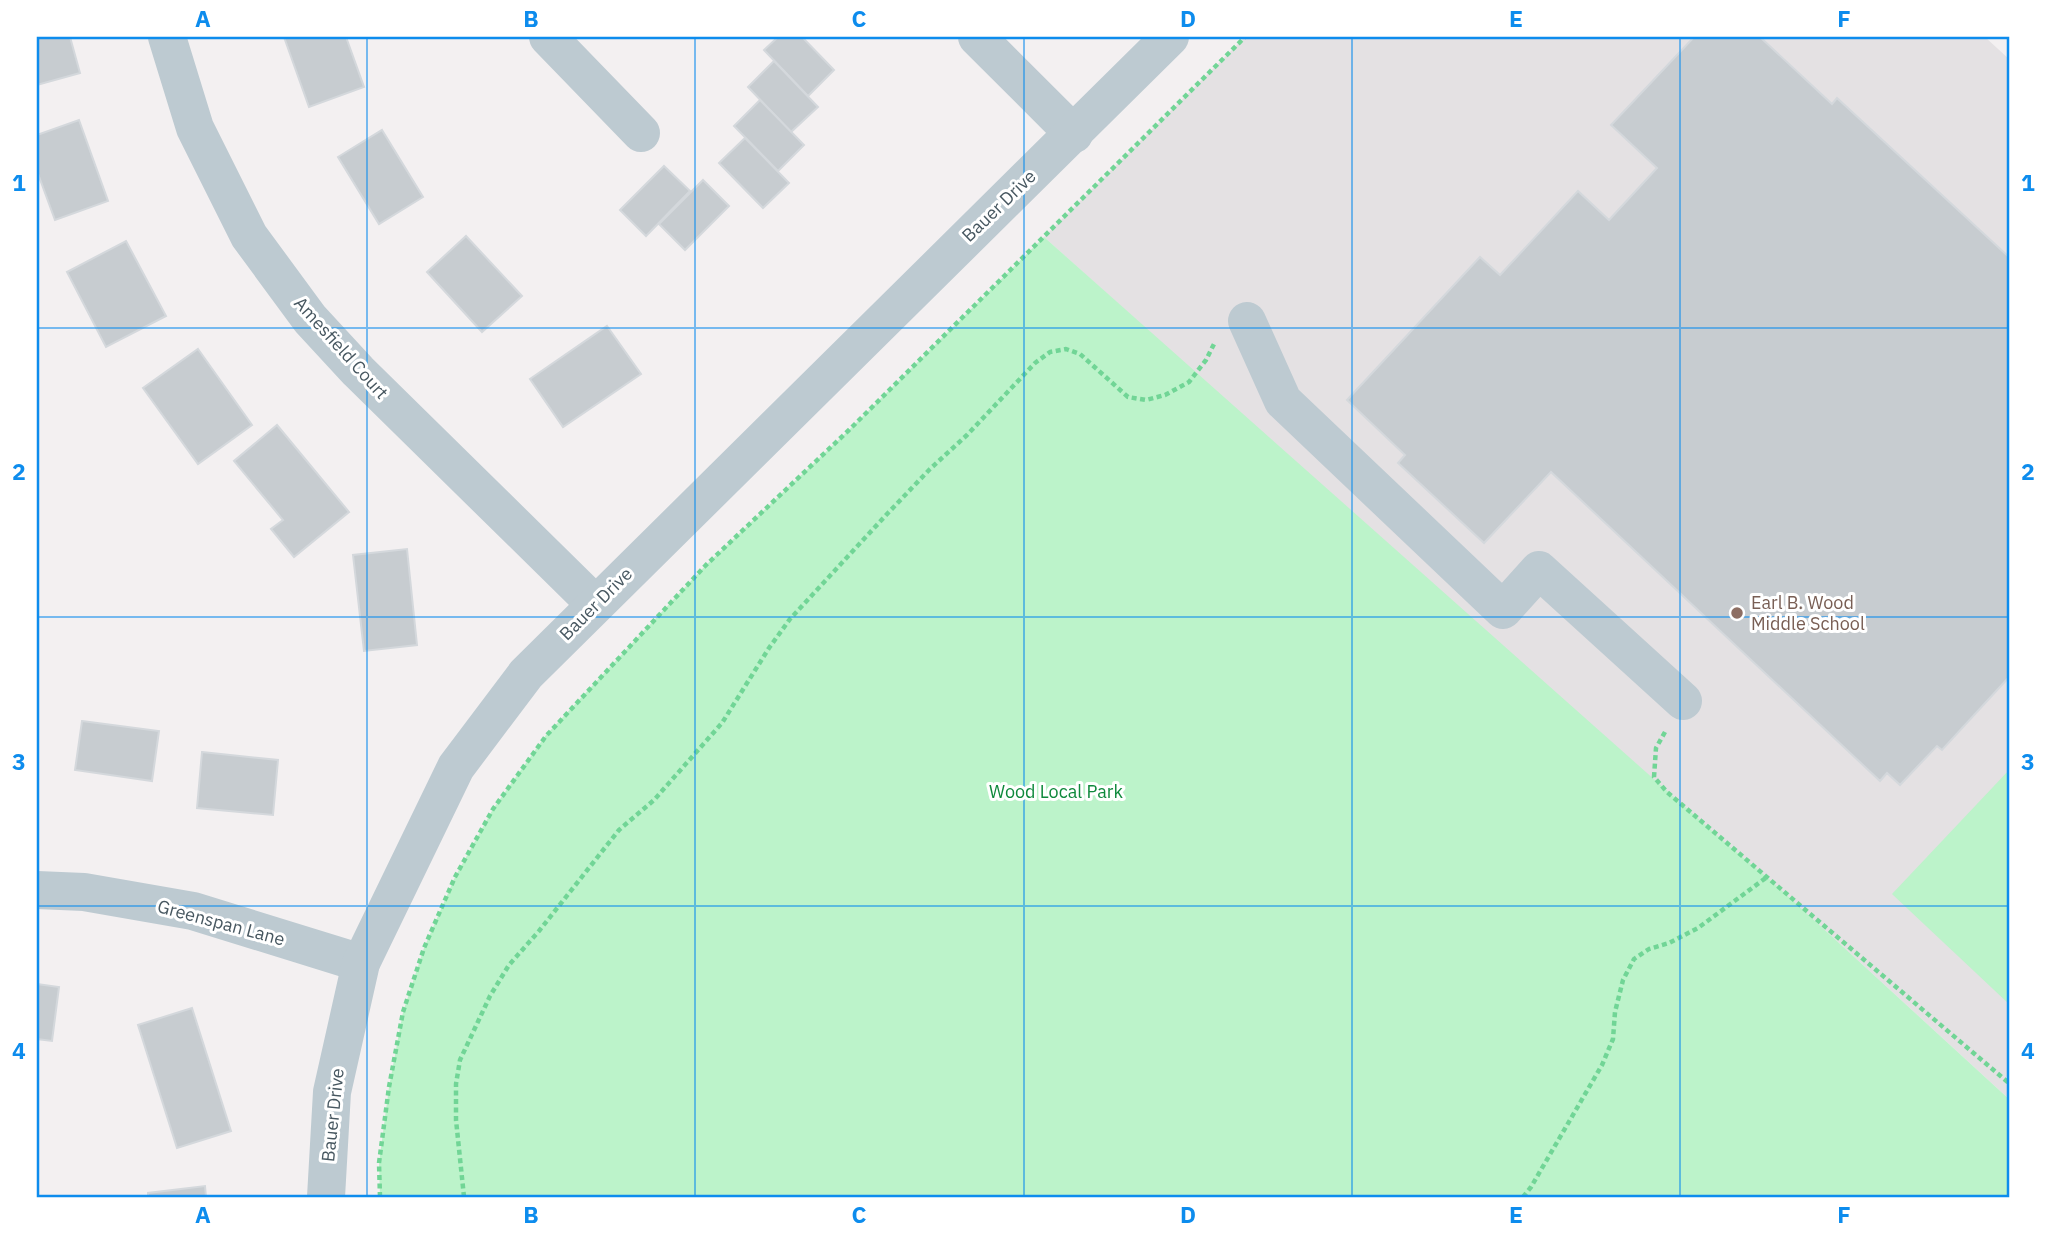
<svg xmlns="http://www.w3.org/2000/svg" width="2047" height="1234" viewBox="0 0 2047 1234" font-family="'IBM Plex Sans',sans-serif">
  <style>
    .education { fill: #e4e1e3 }
    .green { fill: #bcf3ca }
    .building { fill: #c7ccd0; stroke: #d4d8dc; stroke-width: 2 }
    .lines { fill: none; stroke-linecap: round; stroke-linejoin: round }
    .path { stroke: #71d596; stroke-width: 4.5; stroke-dasharray: 5 3.5; stroke-linecap: butt }
    .minor { stroke: #bdcad1; stroke-width: 38 }
    .grid { fill: none; stroke: #0d8ced; stroke-width: 2; stroke-opacity: 0.55 }
    .education-dot { fill: #8d6e63; stroke: #fff; stroke-width: 2.5 }
    .labels { text-anchor: middle; stroke-width: 6; stroke-linejoin: round; paint-order: stroke }
    .street-label { font-size: 18px; fill: #475760; stroke: #fff }
    .education-label { font-size: 18px; fill: #785e54; stroke: #fff; text-anchor: start }
    .park-label { font-size: 18px; fill: #0f893c; stroke: #fff }
    .neatline { fill: none; stroke: #0d8ced; stroke-width: 2.5 }
    .grid-label { font-size: 23px; text-anchor: middle; font-weight: bold; fill: #0d8ced }
  </style>
  <rect width="100%" height="100%" fill="#f3f0f1"/>
  <path class="education" d="M1245,37H1985L2010,60V1100L1767,877L1654,785L1044,237Z"/>
  <g class="green">
    <path d="M1044,237L1728,845L1767,877L2010,1100V1197H380L379,1163L389,1087L403,1012L424,948L455,877L493,809L546,735L706,565L849,430Z"/>
    <path d="M2010,769V1005L1892,894Z"/>
  </g>
  <g class="building">
    <path d="M37,37H70L80,73L37,85Z"/>
    <path d="M284,37H346L364,87L309,107Z"/>
    <path d="M778,37H802L834,70L808,96L764,50Z"/>
    <path d="M1694,37H1760L1832,104L1837,98L2010,258V676L1942,750L1937,746L1900,785L1887,773L1880,781L1551,472L1484,543L1398,463L1405,455L1347,400L1480,257L1500,275L1578,191L1609,220L1657,168L1611,125Z"/>
    <path d="M774,61L818,107L791,132L748,87Z"/>
    <path d="M760,100L804,145L778,171L734,126Z"/>
    <path d="M79,120L108,201L55,220L37,171V135Z"/>
    <path d="M382,130L423,197L379,224L338,157Z"/>
    <path d="M745,138L789,183L763,208L719,163Z"/>
    <path d="M664,166L690,191L646,236L620,210Z"/>
    <path d="M703,180L729,206L685,250L659,224Z"/>
    <path d="M466,236L522,296L482,332L427,272Z"/>
    <path d="M126,241L166,316L106,347L67,272Z"/>
    <path d="M607,326L641,374L563,427L530,379Z"/>
    <path d="M198,349L252,425L198,464L143,388Z"/>
    <path d="M277,425L349,512L294,557L271,529L283,520L234,461Z"/>
    <path d="M407,549L417,645L364,651L353,555Z"/>
    <path d="M82,721L159,731L152,781L75,770Z"/>
    <path d="M202,752L278,760L273,815L197,808Z"/>
    <path d="M37,984L59,987L52,1041L37,1039Z"/>
    <path d="M192,1008L231,1131L177,1148L138,1025Z"/>
    <path d="M205,1186L206,1197H148V1193Z"/>
  </g>
  <g class="lines">
    <g class="path">
      <path d="M1665,732L1656,748L1654,777L1667,792L2010,1084"/>
      <path d="M380,1197L379,1163L389,1087L403,1012L424,948L455,877L493,809L546,736L706,565L849,430L1245,37"/>
      <path d="M464,1197L456,1120V1084L460,1060L490,996L509,965L539,931L619,830L654,800L722,723L769,648L790,619L888,513L930,469L967,435L1035,363L1050,352L1066,349L1080,354L1128,397L1146,400L1165,395L1189,382L1206,360L1215,342"/>
      <path d="M1523,1197L1531,1187L1602,1065L1613,1039L1615,1012L1623,980L1634,959L1649,949L1669,943L1698,928L1767,877"/>
    </g>
    <g class="minor">
      <path d="M167,37L195,128L249,236L310,319L358,371L595,604"/>
      <path d="M548,37L641,133"/>
      <path d="M977,37L1074,134"/>
      <path d="M1247,321L1283,401L1503,610L1539,570L1683,701"/>
      <path d="M37,890L84,892L193,911L361,963"/>
      <path d="M326,1197L332,1092L361,963L456,767L526,674L1170,37"/>
    </g>
  </g>
  <path class="grid" d="M367,37V1197M695,37V1197M1024,37V1197M1352,37V1197M1680,37V1197M37,328H2010M37,617H2010M37,906H2010"/>
  <circle class="education-dot" cx="1737" cy="613" r="7"/>
  <g class="labels">
    <g class="street-label">
      <text transform="translate(999 206) rotate(-44)" y="6">Bauer Drive</text>
      <text transform="translate(341 348) rotate(48)" y="6">Amesfield Court</text>
      <text transform="translate(596 604) rotate(-45)" y="6">Bauer Drive</text>
      <text transform="translate(221 923) rotate(15)" y="6">Greenspan Lane</text>
      <text transform="translate(333 1115) rotate(-84)" y="6">Bauer Drive</text>
    </g>
    <g class="education-label">
      <text x="1751" y="609">Earl B. Wood<tspan x="1751" dy="21">Middle School</tspan></text>
    </g>
    <g class="park-label">
      <text x="1056" y="798">Wood Local Park</text>
    </g>
  </g>
  <rect width="2047" height="1234" fill="none" stroke="#ffffff" stroke-width="77"/>
  <rect x="38" y="38" width="1970" height="1158" class="neatline"/>
  <g class="grid-label">
    <text x="203" y="27">A</text>
    <text x="531" y="27">B</text>
    <text x="859" y="27">C</text>
    <text x="1188" y="27">D</text>
    <text x="1516" y="27">E</text>
    <text x="1844" y="27">F</text>
    <text x="19" y="191">1</text>
    <text x="2028" y="191">1</text>
    <text x="19" y="480">2</text>
    <text x="2028" y="480">2</text>
    <text x="19" y="770">3</text>
    <text x="2028" y="770">3</text>
    <text x="19" y="1059">4</text>
    <text x="2028" y="1059">4</text>
    <text x="203" y="1223">A</text>
    <text x="531" y="1223">B</text>
    <text x="859" y="1223">C</text>
    <text x="1188" y="1223">D</text>
    <text x="1516" y="1223">E</text>
    <text x="1844" y="1223">F</text>
  </g>
</svg>
